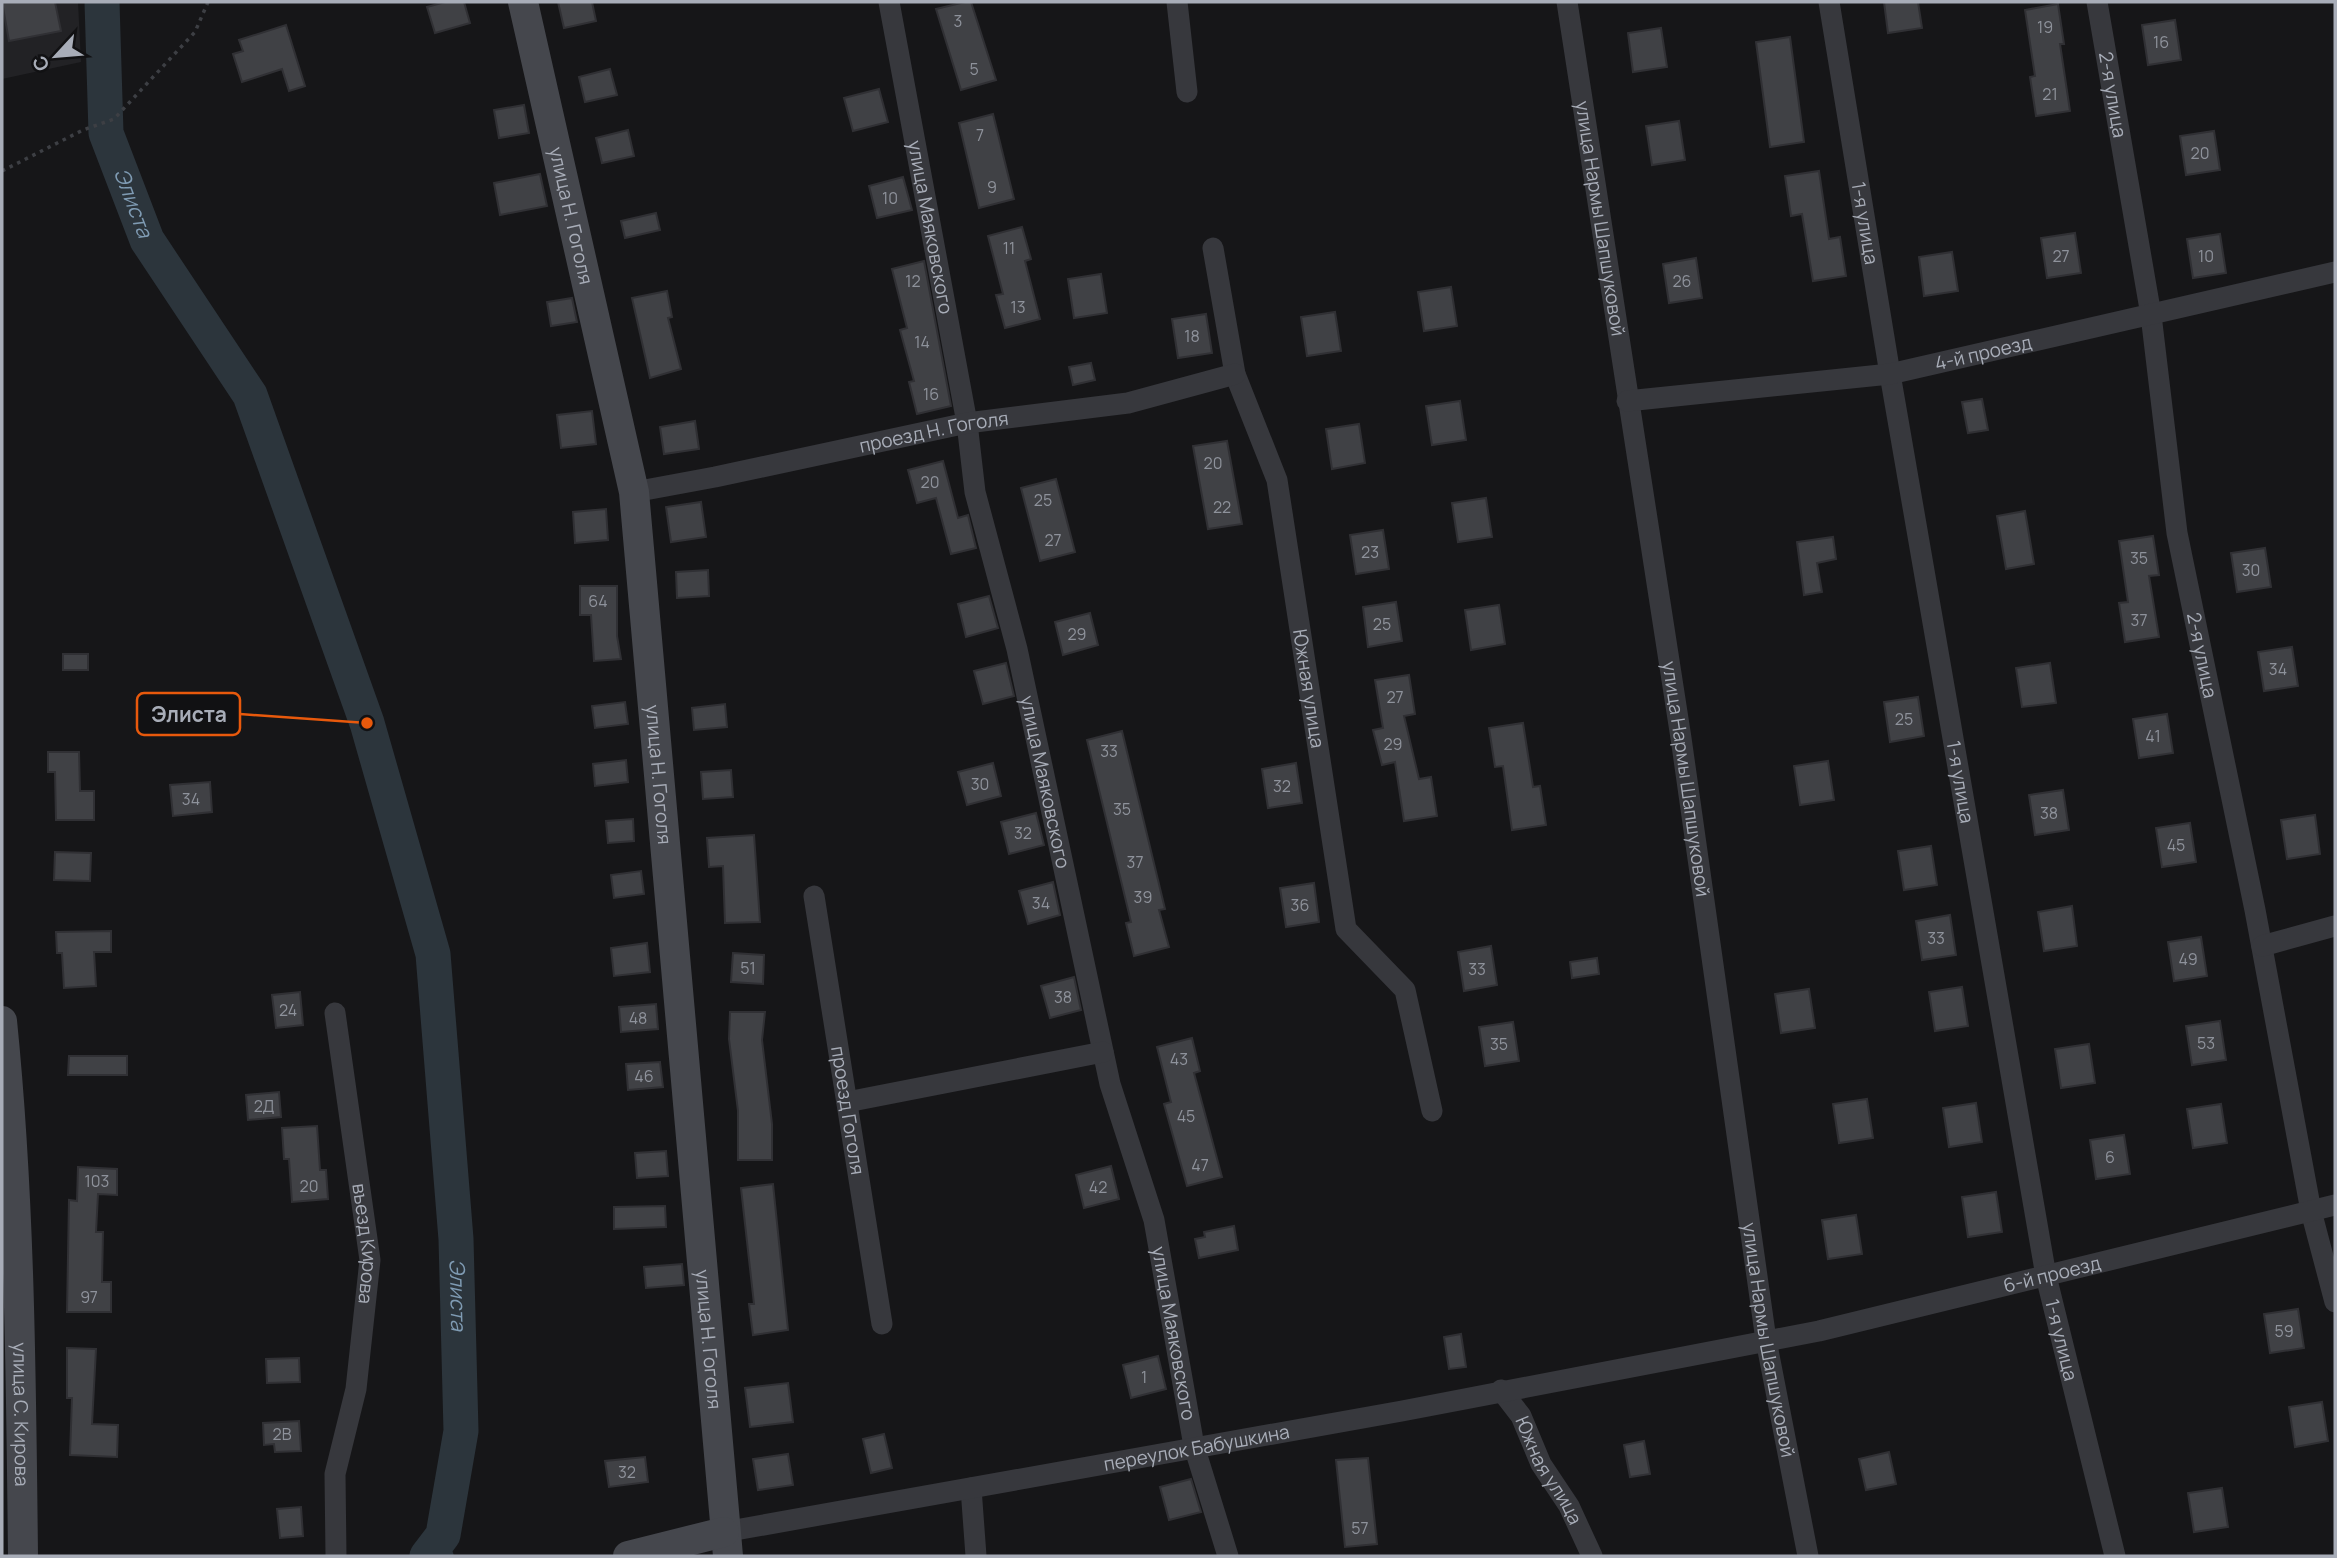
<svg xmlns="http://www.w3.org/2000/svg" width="2337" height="1558" viewBox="0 0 2337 1558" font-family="Manrope,sans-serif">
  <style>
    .built { fill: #222225 }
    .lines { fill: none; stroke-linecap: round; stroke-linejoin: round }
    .stream { stroke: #2c353c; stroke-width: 6 }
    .river { stroke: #2c353c; stroke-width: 35 }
    .building { fill: #404145; stroke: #303034; stroke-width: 2 }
    .path { stroke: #3d3f44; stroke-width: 3.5; stroke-dasharray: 3.5 5; stroke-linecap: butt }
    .street { stroke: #37383d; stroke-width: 21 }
    .secondary { stroke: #45474d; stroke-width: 30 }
    .labels { text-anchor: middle; stroke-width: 7; stroke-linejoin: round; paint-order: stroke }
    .number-label { font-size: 16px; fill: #8e929b }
    .street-label { font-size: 19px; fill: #a8adb8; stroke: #111113 }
    .water-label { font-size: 21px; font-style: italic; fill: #7f9bb3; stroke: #111113 }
    .leader { fill: none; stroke: #e8590c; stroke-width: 2.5 }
    .callout-dot { fill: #e8590c; stroke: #111113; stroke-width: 2.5 }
    .callout { fill: #111113; stroke: #e8590c; stroke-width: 2.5 }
    .callout-label { font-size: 21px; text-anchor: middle; font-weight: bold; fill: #a8adb8 }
  </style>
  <rect width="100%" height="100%" fill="#161618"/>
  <path class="built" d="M2,2H78L81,62L2,79Z"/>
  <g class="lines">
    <path class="stream" d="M443,1535L451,1556"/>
    <path class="river" id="s1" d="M102,2L106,133L147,240L250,395L367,723L433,954L456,1239L461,1431L443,1535L427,1556"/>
  </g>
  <g class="building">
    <path d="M2,2H55L61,31L9,41Z"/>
    <path d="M445,2H464L470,23L435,33L427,7Z"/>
    <path d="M558,2H592L596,21L564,28Z"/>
    <path d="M965,2H971L996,80L961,90L936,9Z"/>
    <path d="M1884,2H1918L1922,28L1888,33Z"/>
    <path d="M2058,4L2064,44H2060L2070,111L2036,116L2030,77L2035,76L2025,10Z"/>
    <path d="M2175,20L2181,60L2148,65L2142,25Z"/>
    <path d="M286,25L305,86L289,91L282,69L242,82L233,54L243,51L239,40Z"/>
    <path d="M1661,28L1667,67L1633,72L1628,33Z"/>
    <path d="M1790,37L1804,142L1770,147L1756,42Z"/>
    <path d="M610,69L617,95L585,102L579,77Z"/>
    <path d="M879,89L888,122L853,131L844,98Z"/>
    <path d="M524,105L529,133L499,138L494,110Z"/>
    <path d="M993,114L1014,199L979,208L959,123Z"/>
    <path d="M1679,121L1685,160L1652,165L1646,126Z"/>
    <path d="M628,130L634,156L602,163L596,138Z"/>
    <path d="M2214,131L2220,170L2186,175L2180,136Z"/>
    <path d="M1819,171L1829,239L1840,237L1846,276L1813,281L1802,214L1791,216L1785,176Z"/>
    <path d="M540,174L547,206L500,215L494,183Z"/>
    <path d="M903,177L912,210L877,218L869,186Z"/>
    <path d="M656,213L660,230L625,238L621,221Z"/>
    <path d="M1022,227L1031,259L1025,261L1040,319L1005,328L996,295L1003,294L988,236Z"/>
    <path d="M2075,233L2081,273L2047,278L2041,238Z"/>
    <path d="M2220,234L2226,273L2193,278L2187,239Z"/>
    <path d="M1952,252L1958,291L1924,296L1919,257Z"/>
    <path d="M1696,258L1702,298L1669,303L1663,264Z"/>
    <path d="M924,261L951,406L917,414L909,382L914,381L900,330L907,328L892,269Z"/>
    <path d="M1101,274L1107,313L1074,318L1068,279Z"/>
    <path d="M1451,287L1457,326L1424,331L1418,292Z"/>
    <path d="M667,291L672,317L668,318L681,369L650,378L632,298Z"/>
    <path d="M572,298L577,322L551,326L547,302Z"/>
    <path d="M1335,312L1341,351L1307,356L1301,317Z"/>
    <path d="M1206,314L1212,353L1178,358L1172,319Z"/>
    <path d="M1091,363L1095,380L1073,385L1069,367Z"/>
    <path d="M1982,399L1988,430L1968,433L1962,402Z"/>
    <path d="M1460,401L1466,440L1432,445L1426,406Z"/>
    <path d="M592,411L596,444L561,448L557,415Z"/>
    <path d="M695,421L699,449L664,454L660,427Z"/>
    <path d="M1359,424L1365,463L1332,469L1326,429Z"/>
    <path d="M1227,441L1242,524L1208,529L1193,446Z"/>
    <path d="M943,461L958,518L968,515L976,548L951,554L936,498L917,503L908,470Z"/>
    <path d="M1056,479L1075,552L1040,561L1021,488Z"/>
    <path d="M1486,498L1492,537L1458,542L1452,503Z"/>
    <path d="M701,502L706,537L671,542L666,507Z"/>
    <path d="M606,509L608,540L575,543L573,512Z"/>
    <path d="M2025,511L2034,564L2006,569L1997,516Z"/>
    <path d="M1383,530L1389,569L1356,574L1350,535Z"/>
    <path d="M2153,536L2159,575L2149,576L2159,637L2125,642L2119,603L2128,602L2119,541Z"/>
    <path d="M1833,537L1836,559L1817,563L1822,592L1804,595L1797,542Z"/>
    <path d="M2265,548L2271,587L2237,592L2231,553Z"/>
    <path d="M708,570L709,596L677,598L676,572Z"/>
    <path d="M580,586H617V636L621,659L594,661L591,615H580Z"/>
    <path d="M989,596L998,628L966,637L958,604Z"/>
    <path d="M1396,602L1402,641L1368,647L1363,607Z"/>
    <path d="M1499,605L1505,644L1471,650L1465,610Z"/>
    <path d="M1090,613L1098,645L1063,655L1055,622Z"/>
    <path d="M2292,647L2298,686L2264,691L2258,652Z"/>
    <rect x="63" y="654" width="25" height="16"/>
    <path d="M1006,663L1014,696L983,704L974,671Z"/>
    <path d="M2050,663L2056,703L2022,707L2016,668Z"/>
    <path d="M1409,675L1415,714L1404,716L1419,779L1431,777L1437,816L1404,821L1395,762L1382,765L1373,730L1383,728L1375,680Z"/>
    <path d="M1918,697L1924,736L1890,742L1884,702Z"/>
    <path d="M625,702L628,724L595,728L592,706Z"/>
    <path d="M725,704L727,727L694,730L692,708Z"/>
    <path d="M2167,714L2173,753L2139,758L2133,719Z"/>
    <path d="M1523,723L1533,787L1540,786L1546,825L1512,830L1503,766L1495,767L1489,728Z"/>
    <path d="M1122,731L1165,909L1159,910L1169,947L1134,956L1126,923L1131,922L1087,740Z"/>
    <path d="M48,752H79L80,791H94V820H56L55,772H48Z"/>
    <path d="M626,760L628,782L595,786L593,764Z"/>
    <path d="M1828,761L1834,800L1800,805L1794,766Z"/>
    <path d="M993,763L1001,796L967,805L958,772Z"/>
    <path d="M1296,763L1302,803L1268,808L1262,769Z"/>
    <path d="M731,770L733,797L703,799L701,772Z"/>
    <path d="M210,782L212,812L173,816L170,785Z"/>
    <path d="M2063,790L2069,830L2035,835L2029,795Z"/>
    <path d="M1036,813L1044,845L1009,854L1001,822Z"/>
    <path d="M2315,815L2320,854L2287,859L2281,820Z"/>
    <path d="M633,819L634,841L608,843L606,821Z"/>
    <path d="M2190,823L2196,862L2162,867L2156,828Z"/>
    <path d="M754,835L760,922L725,923L723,866L709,867L707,838Z"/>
    <path d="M1931,846L1937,885L1904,890L1898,851Z"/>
    <path d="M55,852L91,853L90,881L54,880Z"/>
    <path d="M641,871L644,894L614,898L611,875Z"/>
    <path d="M1053,882L1060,915L1028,924L1019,891Z"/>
    <path d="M1314,883L1319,922L1286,927L1280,888Z"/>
    <path d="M2072,906L2077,946L2044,951L2038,912Z"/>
    <path d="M1950,915L1956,955L1922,960L1916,921Z"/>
    <path d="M111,931V952H94L96,986L64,988L62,953H57L56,932Z"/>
    <path d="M2201,937L2207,976L2174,981L2168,942Z"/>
    <path d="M647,943L650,972L614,976L611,948Z"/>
    <path d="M1491,946L1497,985L1464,991L1458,952Z"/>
    <path d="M733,953L764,955L763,984L731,982Z"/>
    <path d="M1597,958L1599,974L1572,978L1570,962Z"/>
    <path d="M1074,977L1081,1010L1050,1018L1041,986Z"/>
    <path d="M1962,987L1968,1026L1935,1031L1929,992Z"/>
    <path d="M1809,989L1815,1028L1781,1033L1775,994Z"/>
    <path d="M300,992L303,1025L276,1028L272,995Z"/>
    <path d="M656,1004L658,1029L621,1032L619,1007Z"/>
    <path d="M730,1012H765L762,1040L772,1124V1160H738V1111L729,1039Z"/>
    <path d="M2220,1021L2226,1060L2192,1065L2186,1026Z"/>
    <path d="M1513,1022L1519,1061L1485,1066L1479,1027Z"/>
    <path d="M1192,1038L1200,1071L1194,1073L1222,1177L1187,1186L1164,1104L1171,1102L1157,1047Z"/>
    <path d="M2089,1044L2095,1083L2061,1088L2055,1049Z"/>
    <path d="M69,1056H127V1075H68Z"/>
    <path d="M660,1062L663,1087L628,1090L626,1064Z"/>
    <path d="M279,1092L281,1117L248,1120L246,1095Z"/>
    <path d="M1867,1099L1873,1138L1839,1143L1833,1104Z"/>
    <path d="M1976,1103L1982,1142L1949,1147L1943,1108Z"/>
    <path d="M2221,1104L2227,1143L2193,1148L2187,1109Z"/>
    <path d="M317,1126L320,1170H326L328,1199L292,1202L289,1159H284L282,1128Z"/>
    <path d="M2124,1135L2130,1174L2096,1179L2090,1140Z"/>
    <path d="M666,1151L668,1176L637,1178L635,1153Z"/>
    <path d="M1111,1166L1119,1199L1084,1208L1076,1175Z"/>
    <path d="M78,1167L117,1169V1195L98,1194L96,1232H103L102,1282H111V1312H67L69,1200L77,1201Z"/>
    <path d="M773,1184L788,1330L753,1335L749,1304H754L741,1188Z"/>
    <path d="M1996,1192L2002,1232L1968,1237L1962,1197Z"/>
    <path d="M665,1206L666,1227L614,1229V1207Z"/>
    <path d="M1856,1215L1862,1254L1828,1259L1822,1220Z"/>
    <path d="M1234,1226L1238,1250L1199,1258L1195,1239L1205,1237L1204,1232Z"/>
    <path d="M682,1264L684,1285L646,1288L644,1267Z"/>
    <path d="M2298,1309L2304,1348L2270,1353L2264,1314Z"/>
    <path d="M1461,1334L1466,1367L1449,1369L1444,1337Z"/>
    <path d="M67,1348L96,1349L92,1424L118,1425L117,1457L70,1455L72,1398H67Z"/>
    <path d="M1158,1356L1166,1389L1131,1398L1123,1365Z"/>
    <path d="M299,1358L300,1382L267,1383L266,1359Z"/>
    <path d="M788,1383L793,1422L750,1427L745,1388Z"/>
    <path d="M2322,1402L2328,1441L2295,1447L2289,1407Z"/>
    <path d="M299,1421L301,1451L275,1452L274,1444L264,1445L263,1423Z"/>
    <path d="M884,1434L892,1468L871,1473L863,1439Z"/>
    <path d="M1644,1441L1650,1474L1630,1477L1624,1445Z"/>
    <path d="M1889,1452L1896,1484L1866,1490L1859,1459Z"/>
    <path d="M788,1454L793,1485L758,1490L753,1459Z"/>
    <path d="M645,1457L648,1482L609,1487L605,1461Z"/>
    <path d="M1368,1458L1377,1544L1345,1547L1336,1460Z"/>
    <path d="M1191,1479L1201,1512L1169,1520L1160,1487Z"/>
    <path d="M2222,1488L2228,1527L2194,1532L2188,1493Z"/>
    <path d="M301,1507L303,1536L280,1538L277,1509Z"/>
  </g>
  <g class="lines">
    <path class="path" d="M2,171L83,130L114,119L195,32L208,2"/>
    <g class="street">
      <path id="s2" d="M889,2L967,423L975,492L1017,649L1110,1084L1154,1220L1194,1446L1228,1556"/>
      <path d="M1177,2L1187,92"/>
      <path id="s3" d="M1567,2L1681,738L1766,1340L1808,1556"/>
      <path id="s4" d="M1829,2L1890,374L2046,1276L2115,1556"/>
      <path id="s5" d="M2097,2L2151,315L2177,533L2255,910L2311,1211L2335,1302"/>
      <path id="s6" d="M1213,248L1235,374L1277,480L1346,929L1405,990L1432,1111"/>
      <path id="s7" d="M1627,401L1890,374L2335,272"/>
      <path id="s8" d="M634,492L715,477L967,423L1128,403L1235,374"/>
      <path id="s9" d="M814,896L882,1324"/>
      <path d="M2262,946L2335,926"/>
      <path id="s10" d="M335,1013L370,1260L356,1389L335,1474L336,1556"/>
      <path d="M847,1102L1103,1052"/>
      <path id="s11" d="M1501,1390L1521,1416L1541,1464L1569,1506L1592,1556"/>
      <path d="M971,1488L976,1556"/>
      <path id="s12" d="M724,1532L1402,1411L1819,1331L2335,1205"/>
    </g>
    <g class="secondary">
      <path id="s13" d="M523,2L634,492L728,1556"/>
      <path id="s14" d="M2,1021C20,1199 21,1378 23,1556"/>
      <path d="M628,1556L724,1532"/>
    </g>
  </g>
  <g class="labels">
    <g class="number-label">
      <text x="958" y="27">3</text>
      <text x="2045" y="33">19</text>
      <text x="2161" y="48">16</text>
      <text x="974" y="75">5</text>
      <text x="2050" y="100">21</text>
      <text x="980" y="141">7</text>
      <text x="2200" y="159">20</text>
      <text x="992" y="193">9</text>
      <text x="890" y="204">10</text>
      <text x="1009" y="254">11</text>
      <text x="2061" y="262">27</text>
      <text x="2206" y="262">10</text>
      <text x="913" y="287">12</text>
      <text x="1682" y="287">26</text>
      <text x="1018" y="313">13</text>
      <text x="1192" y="342">18</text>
      <text x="922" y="348">14</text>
      <text x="931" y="400">16</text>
      <text x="1213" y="469">20</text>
      <text x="930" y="488">20</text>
      <text x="1043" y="506">25</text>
      <text x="1222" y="513">22</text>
      <text x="1053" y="546">27</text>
      <text x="1370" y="558">23</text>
      <text x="2139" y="564">35</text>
      <text x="2251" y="576">30</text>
      <text x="598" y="607">64</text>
      <text x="2139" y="626">37</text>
      <text x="1382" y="630">25</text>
      <text x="1077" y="640">29</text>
      <text x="2278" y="675">34</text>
      <text x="1395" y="703">27</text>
      <text x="1904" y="725">25</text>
      <text x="2153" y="742">41</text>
      <text x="1393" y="750">29</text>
      <text x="1109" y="757">33</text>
      <text x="980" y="790">30</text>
      <text x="1282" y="792">32</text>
      <text x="191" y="805">34</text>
      <text x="1122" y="815">35</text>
      <text x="2049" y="819">38</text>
      <text x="1023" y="839">32</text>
      <text x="2176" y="851">45</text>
      <text x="1135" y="868">37</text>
      <text x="1143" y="903">39</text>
      <text x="1041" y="909">34</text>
      <text x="1300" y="911">36</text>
      <text x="1936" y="944">33</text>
      <text x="2188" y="965">49</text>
      <text x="748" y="974">51</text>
      <text x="1477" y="975">33</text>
      <text x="1063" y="1003">38</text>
      <text x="288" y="1016">24</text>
      <text x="638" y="1024">48</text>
      <text x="2206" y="1049">53</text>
      <text x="1499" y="1050">35</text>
      <text x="1179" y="1065">43</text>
      <text x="644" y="1082">46</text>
      <text x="264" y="1112">2Д</text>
      <text x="1186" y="1122">45</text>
      <text x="2110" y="1163">6</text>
      <text x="1200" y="1171">47</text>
      <text x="97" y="1187">103</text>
      <text x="309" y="1192">20</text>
      <text x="1098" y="1193">42</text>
      <text x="89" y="1303">97</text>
      <text x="2284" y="1337">59</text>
      <text x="1144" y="1383">1</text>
      <text x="282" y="1440">2В</text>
      <text x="627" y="1478">32</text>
      <text x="1360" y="1534">57</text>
    </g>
    <g class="street-label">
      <text dy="7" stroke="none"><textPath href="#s5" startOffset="94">2-я улица</textPath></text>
      <text dy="7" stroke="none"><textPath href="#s13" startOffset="219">улица Н. Гоголя</textPath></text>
      <text dy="7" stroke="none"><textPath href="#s3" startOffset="219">улица Нармы Шапшуковой</textPath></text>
      <text dy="7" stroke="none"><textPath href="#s4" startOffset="224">1-я улица</textPath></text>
      <text dy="7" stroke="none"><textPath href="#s2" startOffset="229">улица Маяковского</textPath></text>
      <text dy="7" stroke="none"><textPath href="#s7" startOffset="360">4-й проезд</textPath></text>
      <text dy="7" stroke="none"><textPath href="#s8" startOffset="306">проезд Н. Гоголя</textPath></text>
      <text dy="7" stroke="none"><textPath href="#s5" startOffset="662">2-я улица</textPath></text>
      <text dy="7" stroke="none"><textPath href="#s6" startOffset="453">Южная улица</textPath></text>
      <text dy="7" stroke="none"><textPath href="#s13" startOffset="786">улица Н. Гоголя</textPath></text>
      <text dy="7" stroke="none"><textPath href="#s3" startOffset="786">улица Нармы Шапшуковой</textPath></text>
      <text dy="7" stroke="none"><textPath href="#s4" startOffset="791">1-я улица</textPath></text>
      <text dy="7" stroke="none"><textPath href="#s2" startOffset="796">улица Маяковского</textPath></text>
      <text dy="7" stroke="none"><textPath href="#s9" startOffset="217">проезд Гоголя</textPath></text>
      <text dy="7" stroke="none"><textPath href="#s10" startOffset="233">въезд Кирова</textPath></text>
      <text dy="7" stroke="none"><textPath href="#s12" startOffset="1353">6-й проезд</textPath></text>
      <text dy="7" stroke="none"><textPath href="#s2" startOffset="1363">улица Маяковского</textPath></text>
      <text dy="7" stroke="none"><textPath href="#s13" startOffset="1353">улица Н. Гоголя</textPath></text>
      <text dy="7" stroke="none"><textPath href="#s4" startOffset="1358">1-я улица</textPath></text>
      <text dy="7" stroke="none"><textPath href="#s3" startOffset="1353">улица Нармы Шапшуковой</textPath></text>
      <text dy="7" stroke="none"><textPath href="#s14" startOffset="394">улица С. Кирова</textPath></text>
      <text dy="7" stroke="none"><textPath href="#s12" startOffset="480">переулок Бабушкина</textPath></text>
      <text dy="7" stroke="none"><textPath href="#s11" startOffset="94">Южная улица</textPath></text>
    </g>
    <g class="water-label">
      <text dy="7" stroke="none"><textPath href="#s1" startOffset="206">Элиста</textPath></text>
      <text dy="7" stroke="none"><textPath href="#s1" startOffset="1362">Элиста</textPath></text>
    </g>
  </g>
  <path class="leader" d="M367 723L240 714"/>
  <circle class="callout-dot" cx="367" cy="723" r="7"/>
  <rect class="callout" x="137" y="693" width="103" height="42" rx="7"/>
  <g class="callout-label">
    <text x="189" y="722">Элиста</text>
  </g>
  <rect width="2337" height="1558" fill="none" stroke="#a8adb8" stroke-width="7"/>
  <g transform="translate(56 56) rotate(244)" stroke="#111113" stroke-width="5" paint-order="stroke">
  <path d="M0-5L12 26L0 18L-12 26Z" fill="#a8adb8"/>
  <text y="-10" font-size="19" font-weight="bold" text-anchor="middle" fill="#a8adb8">С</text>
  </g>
</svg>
